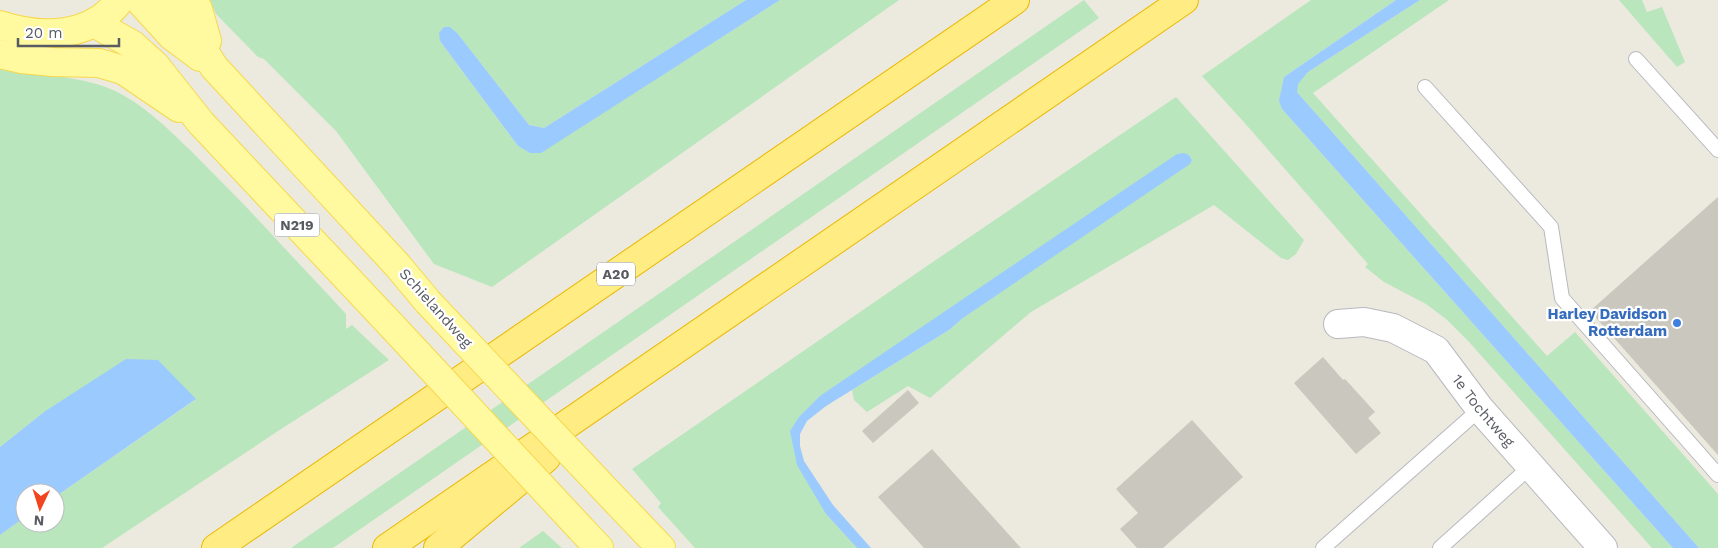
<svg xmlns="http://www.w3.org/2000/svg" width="1718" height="548" viewBox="0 0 1718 548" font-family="'Work Sans',sans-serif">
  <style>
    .green { fill: #b9e6bd }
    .water { fill: #9bcaff }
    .building { fill: #c9c7be }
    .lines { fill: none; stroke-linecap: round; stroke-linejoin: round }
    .lane-casing { stroke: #b7b9bf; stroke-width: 16 }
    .street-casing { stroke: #b7b9bf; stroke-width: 30 }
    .primary-casing { stroke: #f7d84c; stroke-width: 30 }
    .highway-casing { stroke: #eab800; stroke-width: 30 }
    .lane { stroke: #fff; stroke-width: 14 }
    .street { stroke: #fff; stroke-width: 28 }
    .primary { stroke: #fff9a0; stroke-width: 28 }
    .highway { stroke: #ffec82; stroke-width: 28 }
    .primary-bridge-casing { stroke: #f7d84c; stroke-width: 30; stroke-linecap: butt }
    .primary-bridge { stroke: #fff9a0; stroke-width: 28 }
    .shop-dot { fill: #3f7fe0; stroke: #fff; stroke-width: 2 }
    .labels { text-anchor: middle; stroke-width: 4.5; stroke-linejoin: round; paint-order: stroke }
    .shield { fill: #fff; stroke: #8a8c90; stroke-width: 1 }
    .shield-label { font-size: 14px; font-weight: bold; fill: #585b61 }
    .street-label { font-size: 15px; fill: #585b61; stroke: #fff }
    .shop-label { font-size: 15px; font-weight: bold; fill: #366cbe; stroke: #fff; text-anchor: end }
  </style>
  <rect width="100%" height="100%" fill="#eceade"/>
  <g class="green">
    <path d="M210,0H746L544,128L529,125L458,34L440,33V41L518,146L531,153L541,152L780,0H899L492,287L434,264L336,131L264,59L258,57L216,14Z"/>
    <path d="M1084,0L1099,18L333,548H291Z"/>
    <path d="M1311,0H1396L1284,77L1282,109L1673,548H1652L1470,343L1446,319L1426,304L1384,282L1365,267L1368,264L1242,120L1202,76Z"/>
    <path d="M1420,0H1449L1313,93L1547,356L1575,332L1718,494V548H1699L1297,92V84L1308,72Z"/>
    <path d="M1619,0H1642L1647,12L1662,7L1685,62L1677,67Z"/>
    <path d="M0,67C36,77 73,74 108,88C140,101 164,125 189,149C215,175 241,201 266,228C292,257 320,285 346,314V329L352,325L389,360L278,431L102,548H0V535L25,517V523H55V497L195,400L44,412L0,447Z"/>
    <path d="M1176,97L1304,240L1296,254L1288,260L1281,258L1214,205L1031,312L930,398L908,386L867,412L854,400L852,390L949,330L963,318L1192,160L1189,155L790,431L826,514L857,548H695L658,507L661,503L632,469L924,268Z"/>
    <path d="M543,531L562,548H519Z"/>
  </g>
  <g class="water">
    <path d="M746,0H780L541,153H530L518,146L440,41L439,33L444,27H450L458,34L529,125L544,128Z"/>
    <path d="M1396,0H1420L1308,72L1298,84L1297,92L1699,548H1673L1282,109L1279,101L1284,77Z"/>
    <path d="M1184,153L1189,155L1192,160L1190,164L963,318L949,330L826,406L807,421L800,434V446L804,461L833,505L871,548H857L826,514L797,465L790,431L799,417L820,396L1177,154Z"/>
    <path d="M126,359L158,360L196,399L55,497V493H25V517L0,535V447L44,412Z"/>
  </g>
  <g class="building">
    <path d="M1718,197V455L1590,311Z"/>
    <path d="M1323,357L1343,380L1345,379L1375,412L1368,418L1381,433L1356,454L1294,383Z"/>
    <path d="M908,390L919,403L873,443L862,431Z"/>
    <path d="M1192,420L1243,477L1163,548H1137L1120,529L1138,513L1116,489Z"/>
    <path d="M932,449L1021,548H924L878,497Z"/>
  </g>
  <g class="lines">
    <defs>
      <g id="lane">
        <path d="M1636,59L1718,150"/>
        <path d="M1425,87L1551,227L1562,298L1718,475"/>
        <path d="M1323,548L1480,409"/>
        <path d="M1440,548L1531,466"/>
      </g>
      <g id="street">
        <path id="s1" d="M1338,324L1364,322L1393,328L1436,350L1480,409L1603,548"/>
      </g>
      <g id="primary">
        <path d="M139,0L172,36L200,57"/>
        <path d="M166,0L185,21L214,67L398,266L428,302"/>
        <path d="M193,0L198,9L207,41"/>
        <path d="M94,23L133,45L155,65L201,123L393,327"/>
        <path d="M0,25C42,39 92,38 120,0"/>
        <path d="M0,54L21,59L53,62L99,63L123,70L179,108"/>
        <path d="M618,503L661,548"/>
        <path d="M581,529L599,548"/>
      </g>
      <g id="highway">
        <path d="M216,548L1015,0"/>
        <path d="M387,548L1184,0"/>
        <path d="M438,548L546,458"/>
      </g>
    </defs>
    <use href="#lane" class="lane-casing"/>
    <use href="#street" class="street-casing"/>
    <use href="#primary" class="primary-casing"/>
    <use href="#highway" class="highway-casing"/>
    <use href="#lane" class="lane"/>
    <use href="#street" class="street"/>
    <use href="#primary" class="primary"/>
    <use href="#highway" class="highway"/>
    <defs>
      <g id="primary-bridge">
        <path d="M428,302L618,503"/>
        <path d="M393,327L581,529"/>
      </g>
    </defs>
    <use href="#primary-bridge" class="primary-bridge-casing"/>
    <use href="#primary-bridge" class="primary-bridge"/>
  </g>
  <circle class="shop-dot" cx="1677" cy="323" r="5"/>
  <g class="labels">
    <g class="shield">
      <rect x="274.5" y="213.5" width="45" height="23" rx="4"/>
      <rect x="597" y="262.5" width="38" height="23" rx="4"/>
    </g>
    <g class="shield-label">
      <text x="297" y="230">N219</text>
      <text x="616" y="279">A20</text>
    </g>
    <g class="street-label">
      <text transform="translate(436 308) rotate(48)" y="5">Schielandweg</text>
      <text dy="5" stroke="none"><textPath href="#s1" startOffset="181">1e Tochtweg</textPath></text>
    </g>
    <g class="shop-label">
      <text x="1667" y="319">Harley Davidson<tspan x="1667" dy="17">Rotterdam</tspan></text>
    </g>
  </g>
  <g transform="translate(40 508) rotate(184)"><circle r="24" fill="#ffffff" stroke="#bcbdc0"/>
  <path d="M0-4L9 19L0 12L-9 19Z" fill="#f14520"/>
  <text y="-8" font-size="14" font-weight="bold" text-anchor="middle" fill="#585b61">N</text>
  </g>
  <path d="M18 38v8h101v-8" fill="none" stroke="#585b61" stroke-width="2.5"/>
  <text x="25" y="38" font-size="15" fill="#585b61" stroke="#ffffff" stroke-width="4" paint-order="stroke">20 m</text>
</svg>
